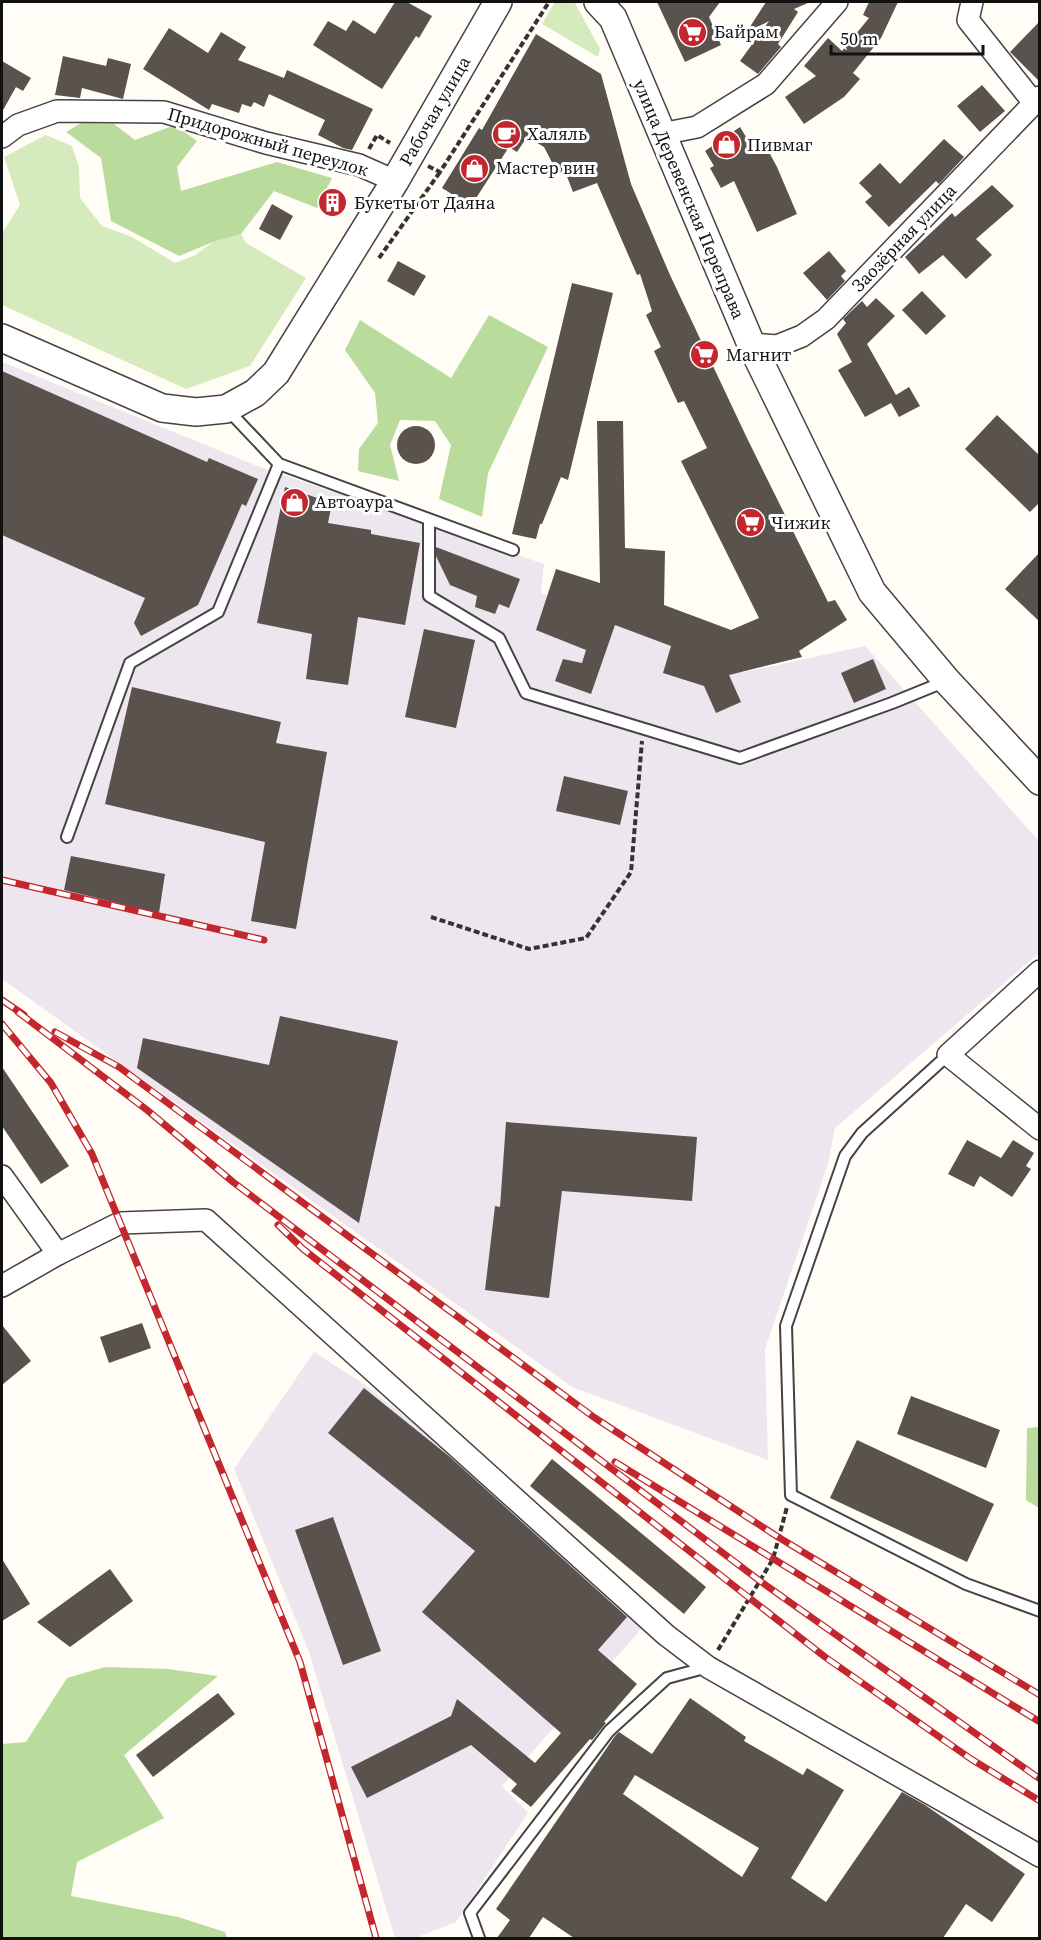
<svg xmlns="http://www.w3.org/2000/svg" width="1041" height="1940" viewBox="0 0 1041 1940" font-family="'Source Serif 4',serif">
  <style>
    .industrial { fill: #eee6ef }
    .green { fill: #d5ebbd }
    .forest { fill: #b9dc9c }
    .building { fill: #5a524d; fill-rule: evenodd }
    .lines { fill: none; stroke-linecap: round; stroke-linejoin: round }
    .service-casing { stroke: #444; stroke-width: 14 }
    .minor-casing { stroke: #444; stroke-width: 24 }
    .tertiary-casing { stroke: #444; stroke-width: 30 }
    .path { stroke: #333; stroke-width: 4; stroke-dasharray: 6 3; stroke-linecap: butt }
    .service { stroke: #fff; stroke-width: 10 }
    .minor { stroke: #fff; stroke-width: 21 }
    .tertiary { stroke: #fff; stroke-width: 27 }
    .rail-casing { stroke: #c4262e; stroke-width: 7 }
    .rail { stroke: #fff; stroke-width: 4.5; stroke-dasharray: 14; stroke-linecap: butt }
    .labels { text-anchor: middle; stroke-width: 6; stroke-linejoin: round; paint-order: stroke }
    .poi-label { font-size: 18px; fill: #111; stroke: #fff; text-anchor: start }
    .street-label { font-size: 18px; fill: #111; stroke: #fff }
  </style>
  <rect width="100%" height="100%" fill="#fffdf5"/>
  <g class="industrial">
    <path d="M2,362L257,466L544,564L541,593L744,672L865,646L1039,841V953L835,1128L828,1164L765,1349L768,1460L572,1387L2,979Z"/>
    <path d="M314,1352L361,1382L495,1487L645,1625L502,1786L528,1813L456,1922L415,1938H395L309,1652L234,1469Z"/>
  </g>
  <g class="green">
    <path d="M555,2L575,3L600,49L598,57L542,24Z"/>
    <path d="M46,135L72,146L79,167L80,198L102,226L132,237L175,263L195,255L213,242L241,234L246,243L306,278L250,366L186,389L2,305V233L20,205L4,157Z"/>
  </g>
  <g class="forest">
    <path d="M81,123L114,124L135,140L175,125L197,141L177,167L181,191L277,162L332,178L317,208L274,191L241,234L213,242L179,256L111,221L101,158L66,132Z"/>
    <path d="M489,315L548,347L488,473L482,517L439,499L451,445L435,421L400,420L390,445L399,481L358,471L359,449L378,423L375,393L345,350L360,320L451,378Z"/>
    <path d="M1039,1427H1040L1039,1508L1026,1500L1027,1428Z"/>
    <path d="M105,1667L168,1669L218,1676L124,1755L164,1818L77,1862L71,1896L178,1917L225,1932L227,1938H2V1744L26,1742L67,1678Z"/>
  </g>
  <g class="building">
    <path d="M395,2H407L432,16L419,38L416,36L382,89L313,45L328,21L346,31L353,20L375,34Z"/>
    <path d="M657,2H720L709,17L721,45L685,62Z"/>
    <path d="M766,2H810L794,9L798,12L778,44L781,47L758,74L740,61L769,21L746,33Z"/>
    <path d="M869,2H898L881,38L853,73L860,79L844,97L804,124L785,97L816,76L804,66L828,38L842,51L869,18L863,15Z"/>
    <path d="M1040,21V82L1010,52Z"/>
    <path d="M169,28L208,53L221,32L246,47L238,60L284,78L287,70L373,109L352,150L343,148L318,135L325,120L269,94L264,107L254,102L251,107L242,104L239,113L212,104L209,110L143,69Z"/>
    <path d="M536,34L601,74L631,184L670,275L746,436L828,602L835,600L847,620L799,651L802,657L729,675L741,702L716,713L704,686L663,673L671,646L615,625L591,694L555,681L563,659L582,663L586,650L536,630L556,569L600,583L597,421H623L625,548L665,551L664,605L731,630L759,618L681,461L707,448L684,401L678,403L654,351L661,347L646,315L652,311L640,274L637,275L597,183L573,192L566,174L557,172L544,147L527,137L517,152L509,147L471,206L442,188L479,128L482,130Z"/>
    <path d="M63,56L106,66L108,58L131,64L123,99L82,88L80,98L55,95Z"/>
    <path d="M2,61L31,78L23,91L16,87L2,112Z"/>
    <path d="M982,85L1005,111L980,132L957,106Z"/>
    <path d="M740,127L751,145L762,139L777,167L797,214L757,232L734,181L721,188L710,168L714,166L705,151Z"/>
    <path d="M944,139L964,157L939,184L936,181L889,227L865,202L872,196L859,183L880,163L900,184Z"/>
    <path d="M992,185L1014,206L976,239L992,255L966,279L943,255L919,274L905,257L952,213L955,217Z"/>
    <path d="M272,204L293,216L280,240L259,229Z"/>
    <path d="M829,251L846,271L841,276L845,281L827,300L803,273Z"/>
    <path d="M398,261L426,276L414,296L387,281Z"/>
    <path d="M572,283L613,293L568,480L561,477L542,524H540L536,539L512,534Z"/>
    <path d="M922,291L946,316L926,335L902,310Z"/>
    <path d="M876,298L895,316L867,344L896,395L909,387L920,406L899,417L891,403L865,417L838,370L852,362L837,334L846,323L843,319L862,301L867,307Z"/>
    <path d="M2,371L207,462L209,458L258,479L246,506L242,504L198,605L141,636L134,623L145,598L2,535Z"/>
    <path d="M997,415L1040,456V502L1030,512L965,449Z"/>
    <circle cx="416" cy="445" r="19"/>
    <path d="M285,487L332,503L328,523L371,530V534L420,543L405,625L358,617L348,685L306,679L312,634L257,623Z"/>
    <path d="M436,547L520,579L509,608L499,604L495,614L475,607L477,596L450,585L436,556Z"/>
    <path d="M1040,552V622L1005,589Z"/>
    <path d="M424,629L475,640L456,728L405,717Z"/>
    <path d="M873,659L886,689L854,703L841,673Z"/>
    <path d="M132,687L281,722L276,743L327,752L296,929L251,921L265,842L105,804Z"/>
    <path d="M564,776L628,791L620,825L556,811Z"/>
    <path d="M71,856L165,874L159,913L64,890Z"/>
    <path d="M280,1016L398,1041L359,1223L137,1068L143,1038L269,1065Z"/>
    <path d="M2,1067L69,1166L41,1184L2,1126Z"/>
    <path d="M506,1122L697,1137L692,1201L562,1191L549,1298L485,1290L495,1206L500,1207Z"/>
    <path d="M967,1140L1001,1158L1013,1140L1034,1153L1026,1166L1031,1169L1012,1197L980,1176L974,1187L948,1174Z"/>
    <path d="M142,1323L151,1348L109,1363L100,1337Z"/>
    <path d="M2,1325L31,1361L2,1385Z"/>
    <path d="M364,1388L450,1457L627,1617L598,1650L637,1684L604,1722L606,1723L592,1740L590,1739L531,1807L511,1791L517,1784L471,1745L367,1798L351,1767L451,1716L457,1699L535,1763L561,1733L422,1612L475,1551L328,1433Z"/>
    <path d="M911,1396L1000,1430L986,1468L897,1434Z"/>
    <path d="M857,1440L994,1504L967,1562L830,1498Z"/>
    <path d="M552,1459L706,1587L684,1614L530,1486Z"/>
    <path d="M333,1517L381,1651L343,1665L295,1530Z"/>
    <path d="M2,1559L30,1604L2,1621Z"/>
    <path d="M110,1569L133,1601L70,1647L37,1622Z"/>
    <path d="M218,1693L235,1714L153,1777L136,1755Z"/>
    <path d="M690,1698L746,1737L744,1741L803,1775L807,1768L844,1790L791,1878L826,1902L902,1792L925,1805L1025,1874L992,1922L966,1904L943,1938H574L543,1917L529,1938H497L510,1920L496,1909L615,1736L619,1732L652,1754ZM635,1775L759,1848L742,1877L623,1794Z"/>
  </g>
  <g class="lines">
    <defs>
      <g id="service">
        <path d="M227,409L279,464L513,550"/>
        <path d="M429,520V596L499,638L526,693L740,758L892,703L946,681"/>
        <path d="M67,837L130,663L218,612L279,464"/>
        <path d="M948,1055L862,1133L845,1156L786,1326L791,1495L966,1584L1040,1611"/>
        <path d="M479,1938L470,1913L609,1731L667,1678L708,1667"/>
      </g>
      <g id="minor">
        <path d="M972,2L968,20L1034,103"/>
        <path d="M661,134L697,127L766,84L837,2"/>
        <path d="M2,137L18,125L57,111L164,112L266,143L359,165L395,181"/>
        <path d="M751,344L777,346L802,336L826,319L1040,97"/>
        <path d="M1040,971L948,1055L1040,1129"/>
        <path d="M2,1176L58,1254L120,1223L206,1220L666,1635L708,1667L1040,1856"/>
        <path d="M2,1286L58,1254"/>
      </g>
      <g id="tertiary">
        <path d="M598,2L613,18L751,344L872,592L946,680L1040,781"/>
        <path d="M2,338L162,408L196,412L226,409L255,393L276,373L395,181L498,2"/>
      </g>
    </defs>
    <use href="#service" class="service-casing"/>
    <use href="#minor" class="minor-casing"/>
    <use href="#tertiary" class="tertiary-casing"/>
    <g class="path">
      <path d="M369,149L377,135L390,143"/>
      <path d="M428,166L440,172L549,2"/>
      <path d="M379,258L440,172"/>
      <path d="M431,917L529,949L586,938L631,872L642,741"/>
      <path d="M718,1650L773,1559L787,1507"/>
    </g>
    <use href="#service" class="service"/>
    <use href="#minor" class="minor"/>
    <use href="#tertiary" class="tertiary"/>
    <defs>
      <g id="rail">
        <path d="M2,880L264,940"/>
        <path d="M2,1000L24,1015"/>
        <path d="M18,1012L147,1110L233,1182L760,1581L1040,1779"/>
        <path d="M2,1024L51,1083L92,1154L300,1662L376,1938"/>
        <path d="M55,1032L119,1067L595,1418L778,1537L1040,1695"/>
        <path d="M278,1225L303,1249L825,1657L971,1759L1040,1801"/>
        <path d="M615,1462L1040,1722"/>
      </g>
    </defs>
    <use href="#rail" class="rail-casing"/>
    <use href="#rail" class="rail"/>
  </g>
  <defs>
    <symbol id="supermarket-disc" viewBox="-11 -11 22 22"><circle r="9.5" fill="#c4262e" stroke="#fff"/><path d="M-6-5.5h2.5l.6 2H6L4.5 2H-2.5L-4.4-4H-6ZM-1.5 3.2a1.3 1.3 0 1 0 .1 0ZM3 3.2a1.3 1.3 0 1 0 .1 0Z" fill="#fff"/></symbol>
    <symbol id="cafe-disc" viewBox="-11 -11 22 22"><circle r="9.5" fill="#c4262e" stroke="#fff"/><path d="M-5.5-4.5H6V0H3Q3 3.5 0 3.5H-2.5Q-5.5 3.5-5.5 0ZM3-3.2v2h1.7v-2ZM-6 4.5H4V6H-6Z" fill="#fff"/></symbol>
    <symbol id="shop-disc" viewBox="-11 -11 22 22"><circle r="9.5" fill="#c4262e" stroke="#fff"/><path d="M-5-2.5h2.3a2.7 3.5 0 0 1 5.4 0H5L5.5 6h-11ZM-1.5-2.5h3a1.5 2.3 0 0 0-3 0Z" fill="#fff"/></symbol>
    <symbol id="building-disc" viewBox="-11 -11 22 22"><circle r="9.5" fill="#c4262e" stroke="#fff"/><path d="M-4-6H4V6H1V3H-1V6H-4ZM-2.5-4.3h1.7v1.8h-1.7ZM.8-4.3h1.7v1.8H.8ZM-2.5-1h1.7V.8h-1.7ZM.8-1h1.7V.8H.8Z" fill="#fff"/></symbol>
  </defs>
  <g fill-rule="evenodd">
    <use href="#supermarket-disc" x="676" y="16" width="33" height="33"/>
    <use href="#cafe-disc" x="490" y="118" width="33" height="33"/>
    <use href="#shop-disc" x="710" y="128" width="33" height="33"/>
    <use href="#shop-disc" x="458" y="152" width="33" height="33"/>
    <use href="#building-disc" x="316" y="186" width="33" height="33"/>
    <use href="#supermarket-disc" x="688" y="338" width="33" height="33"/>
    <use href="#shop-disc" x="278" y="486" width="33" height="33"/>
    <use href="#supermarket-disc" x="734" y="506" width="33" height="33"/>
  </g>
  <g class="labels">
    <g class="poi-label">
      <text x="714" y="38">Байрам</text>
      <text x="527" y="140">Халяль</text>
      <text x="747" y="151">Пивмаг</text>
      <text x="496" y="174">Мастер вин</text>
      <text x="354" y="209">Букеты от Даяна</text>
      <text x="726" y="361">Магнит</text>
      <text x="315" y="508">Автоаура</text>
      <text x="771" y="529">Чижик</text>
    </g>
    <g class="street-label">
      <text transform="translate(435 111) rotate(-60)" y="6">Рабочая улица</text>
      <text transform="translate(268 142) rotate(16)" y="6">Придорожный переулок</text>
      <text transform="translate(689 199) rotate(67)" y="6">улица Деревенская Переправа</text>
      <text transform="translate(904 238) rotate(-46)" y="6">Заозёрная улица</text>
    </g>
  </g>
  <rect width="1041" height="1940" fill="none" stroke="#111111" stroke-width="6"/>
  <path d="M831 45v9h152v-9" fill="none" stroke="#111111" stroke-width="3"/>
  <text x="840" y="45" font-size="18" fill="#111111" stroke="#ffffff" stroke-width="4.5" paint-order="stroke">50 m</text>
</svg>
